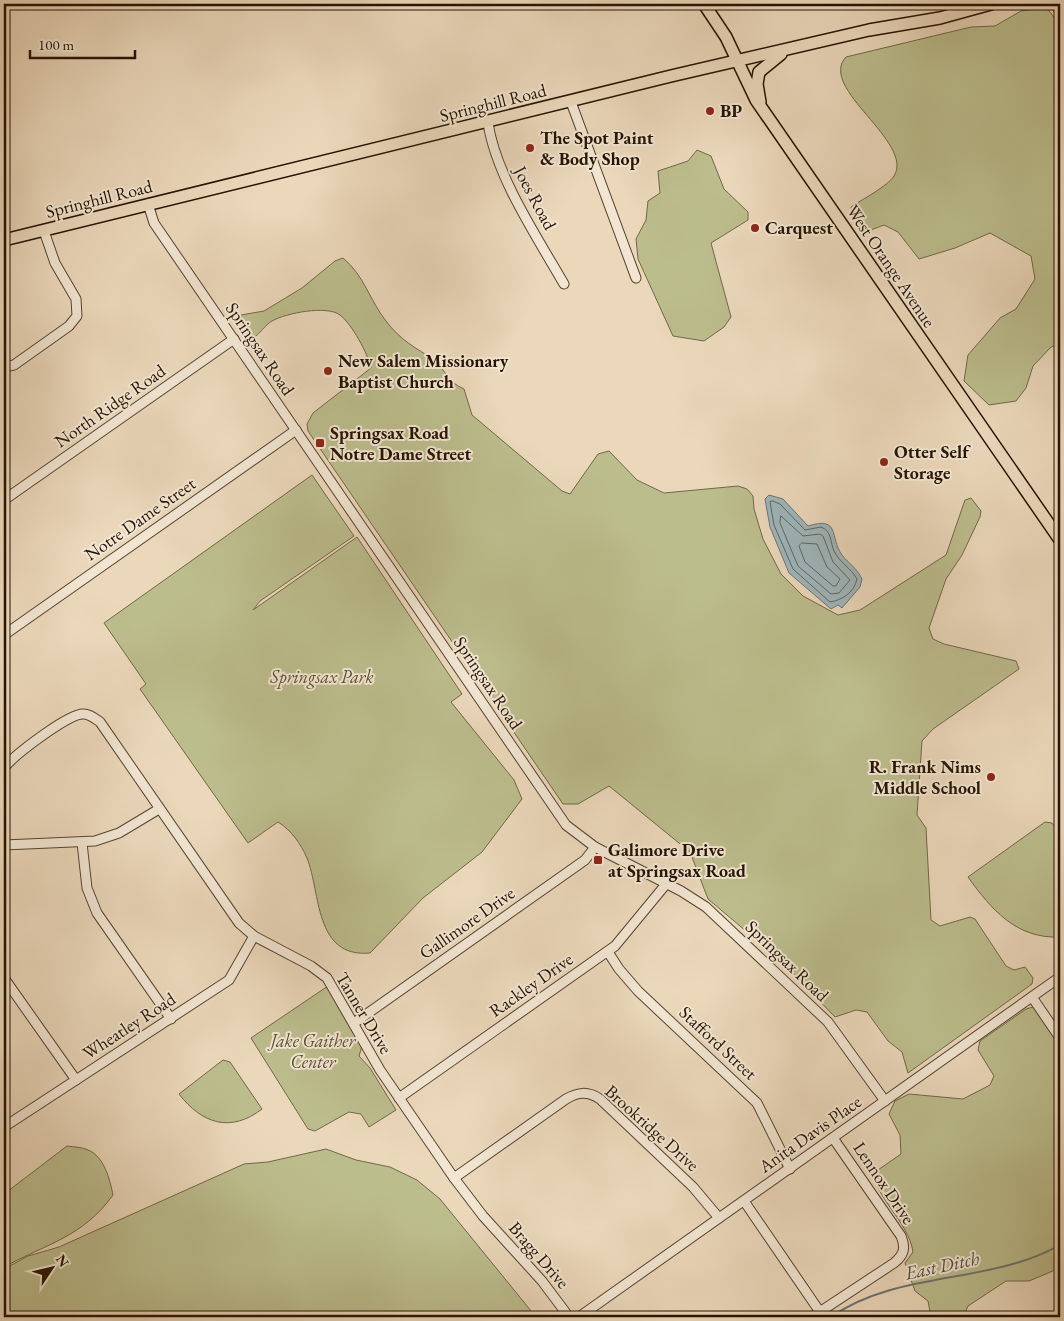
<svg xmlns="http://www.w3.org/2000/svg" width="1064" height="1321" viewBox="0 0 1064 1321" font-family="'EB Garamond',serif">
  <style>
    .green { fill: #bcbd8d; stroke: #706846 }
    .water { fill: #9eb6bc; stroke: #6e7571 }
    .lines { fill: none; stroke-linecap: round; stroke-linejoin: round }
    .shore { stroke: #62645e; stroke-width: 1 }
    .stream { stroke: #6e7571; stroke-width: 2 }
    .minor-casing { stroke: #56442f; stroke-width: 11 }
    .major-casing { stroke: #251300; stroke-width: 14 }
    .minor { stroke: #f2e6d3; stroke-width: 9 }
    .major { stroke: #ebd8bb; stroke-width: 11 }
    .poi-dot { fill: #8f2418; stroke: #f2e6d3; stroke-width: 2 }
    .labels { text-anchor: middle; stroke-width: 4; stroke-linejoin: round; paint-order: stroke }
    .street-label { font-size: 18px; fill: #251300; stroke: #f2e6d3 }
    .poi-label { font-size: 18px; font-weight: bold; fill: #251300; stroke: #f2e6d3; text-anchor: start }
    .park-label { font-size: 18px; font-style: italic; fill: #5a4e31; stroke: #f2e6d3 }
    .water-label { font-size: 19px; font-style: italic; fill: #4f4c42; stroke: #f2e6d3 }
  </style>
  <rect width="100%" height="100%" fill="#ebd8bb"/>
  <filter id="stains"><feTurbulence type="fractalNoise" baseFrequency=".004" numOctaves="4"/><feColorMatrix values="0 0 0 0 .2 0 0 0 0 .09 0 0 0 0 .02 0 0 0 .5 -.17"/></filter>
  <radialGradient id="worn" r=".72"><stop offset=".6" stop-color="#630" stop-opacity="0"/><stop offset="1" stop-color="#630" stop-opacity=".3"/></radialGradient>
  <g class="green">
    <path d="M1046,7L1060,25V342L1050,348L1033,366L1026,388L1016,401L989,405L964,381L968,355L1000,318L1016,309L1035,279L1031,256L990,233L955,248L919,259L898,232L884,225L868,231L854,220L851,207C861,200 888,186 894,176C915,142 817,88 846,57L971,27L995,26L1021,11Z"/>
    <path d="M697,150L711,156L724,189L748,212V220L711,243L731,317L724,327L704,341L673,336L638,259L636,239L646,220L648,201L660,193L658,171L688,161Z"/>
    <path d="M343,258C364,275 370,301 386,321C401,341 415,347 434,360C446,370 447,382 464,389L472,415L562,491L570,494L598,454L609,451L637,480L664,493L738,486L747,489L753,496L754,509L763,539L781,574L803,596L838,615L860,610L946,555L965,500L971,498L981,511L980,517L962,555L946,579L929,628L933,639L944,644L1016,661L1019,669L933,729L922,741L917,815L926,828L931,920L940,926L970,917L975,919L1006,966L1014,970L1025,967L1033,978L1032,984L908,1073L902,1052L888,1041L867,1012L856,1010L835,1017L779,959L708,899L690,852L609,786L578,804H563L308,431L307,424L313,413L371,368C368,354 352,324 340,315C327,305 286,313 272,321C265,325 260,334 252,339L246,337L242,330L241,315L264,311L302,288L335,261Z"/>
    <path d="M312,475L354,536L260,601L253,610L357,537L462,694L451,702L514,780L522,799L482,852L423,898L370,953C314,958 321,893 307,858C301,844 291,830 278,822L248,843L140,689L146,684L104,623Z"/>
    <path d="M1045,822L1052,823L1060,834V937C1016,939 991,909 968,877Z"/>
    <path d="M328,986L362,1046L359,1056L370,1068L396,1110L369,1127L361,1114L349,1112L315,1131L308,1129L251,1038Z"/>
    <path d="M1033,1007L1060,1043V1268L1029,1281H1006L968,1306L963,1317H931L928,1301L915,1291L905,1263L913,1252C909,1222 873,1196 875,1172L901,1154L900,1135L889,1114L895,1101L909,1094L963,1099L990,1085L994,1076L978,1050L980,1041L1026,1009Z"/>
    <path d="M223,1060L230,1062L262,1109C231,1133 202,1124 179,1094Z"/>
    <path d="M67,1146C74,1147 82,1147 88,1150C104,1156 110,1180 113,1195C83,1237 46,1244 4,1267V1194Z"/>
    <path d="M326,1149L356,1160L390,1167L417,1180L440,1199L536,1317H4V1269L28,1256L59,1247L244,1164L268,1162Z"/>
  </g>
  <path class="water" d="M769,495L783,499L808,526C841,516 829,537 842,555C848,563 857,568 862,579L860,587L842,608L838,605L831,609L789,573L770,527L765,499Z"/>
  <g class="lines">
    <g class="shore">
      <path d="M773,501L780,504L805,530L821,527C832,531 830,542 834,551C839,562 851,568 857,579C854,593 842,600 830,602L793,569L774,525L770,502Z"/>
      <path d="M781,516L803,536L820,534L823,536L833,562L850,580L839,593L831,594L798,566L780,523Z"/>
      <path d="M802,543L817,544L827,567L840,579L836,586H833L805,562L799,546Z"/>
    </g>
    <path class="stream" d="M831,1317C898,1270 989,1285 1060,1245"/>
    <defs>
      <g id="minor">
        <path d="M1055,4L1060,11"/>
        <path d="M571,102L636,278"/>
        <path d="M488,123C496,176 537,237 564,284"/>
        <path d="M148,204L154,223L566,825L595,847L681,891L706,907L828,1022L885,1101"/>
        <path d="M4,367L14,365L69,326L77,316L76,299L55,263L44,231"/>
        <path d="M4,500L234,339"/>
        <path d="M4,635L296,430"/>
        <path d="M4,768C14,755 68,714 83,714C90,714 94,718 100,722L239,923L254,936L311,966L327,978L380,1070L454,1178L483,1216L542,1281L569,1317"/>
        <path d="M82,843L87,888L97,913L171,1019"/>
        <path d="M4,845L95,841L119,833L159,809"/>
        <path d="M608,952L619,969L638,991L757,1103L790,1169"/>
        <path d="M4,978L76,1080"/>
        <path d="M1032,997L1060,1038"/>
        <path d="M354,1023L585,860L595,847"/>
        <path d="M399,1098L615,946L667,883"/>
        <path d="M4,1127L229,980L254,936"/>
        <path d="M454,1178L566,1099C578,1092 588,1091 600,1099L693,1187L719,1218"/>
        <path d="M744,1201L820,1312"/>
        <path d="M579,1317L1060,977"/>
        <path d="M812,1317L894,1263C904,1255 906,1248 901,1236L833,1138"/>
      </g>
      <g id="major">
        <path d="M704,4L726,37L756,100L1060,540"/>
        <path d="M760,102L757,84L759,72L781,54"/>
        <path d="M4,240L671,76L869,30L940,18L991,4"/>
      </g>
    </defs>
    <use href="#minor" class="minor-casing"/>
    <use href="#major" class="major-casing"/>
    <use href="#minor" class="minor"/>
    <use href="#major" class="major"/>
  </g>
  <g class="poi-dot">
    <circle cx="710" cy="111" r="5"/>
    <circle cx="530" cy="148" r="5"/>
    <circle cx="755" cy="228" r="5"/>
    <circle cx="328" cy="371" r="5"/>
    <rect x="315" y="438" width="10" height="10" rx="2.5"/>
    <circle cx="884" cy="462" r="5"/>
    <circle cx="991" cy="777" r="5"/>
    <rect x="593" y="855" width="10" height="10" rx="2.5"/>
  </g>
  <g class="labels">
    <g class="street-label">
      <text transform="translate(493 103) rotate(-14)" y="6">Springhill Road</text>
      <text transform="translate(535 198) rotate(62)" y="6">Joes Road</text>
      <text transform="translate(99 199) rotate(-14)" y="6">Springhill Road</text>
      <text transform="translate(891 266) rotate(56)" y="6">West Orange Avenue</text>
      <text transform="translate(260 349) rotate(56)" y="6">Springsax Road</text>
      <text transform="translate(110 406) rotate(-35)" y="6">North Ridge Road</text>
      <text transform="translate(140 519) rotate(-35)" y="6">Notre Dame Street</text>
      <text transform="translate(488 683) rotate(56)" y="6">Springsax Road</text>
      <text transform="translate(467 923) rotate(-35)" y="6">Gallimore Drive</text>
      <text transform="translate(787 961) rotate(44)" y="6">Springsax Road</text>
      <text transform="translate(531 985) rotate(-35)" y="6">Rackley Drive</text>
      <text transform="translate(364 1013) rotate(59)" y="6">Tanner Drive</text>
      <text transform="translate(129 1026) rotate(-33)" y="6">Wheatley Road</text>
      <text transform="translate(718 1043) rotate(43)" y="6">Stafford Street</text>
      <text transform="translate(652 1128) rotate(42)" y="6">Brookridge Drive</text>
      <text transform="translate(810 1134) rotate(-35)" y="6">Anita Davis Place</text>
      <text transform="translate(884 1183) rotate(56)" y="6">Lennox Drive</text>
      <text transform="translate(539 1255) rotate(49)" y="6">Bragg Drive</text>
    </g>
    <g class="poi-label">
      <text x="720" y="117">BP</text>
      <text x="540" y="144">The Spot Paint<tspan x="540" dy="21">&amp; Body Shop</tspan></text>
      <text x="765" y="234">Carquest</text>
      <text x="338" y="367">New Salem Missionary<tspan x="338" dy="21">Baptist Church</tspan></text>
      <text x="330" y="439">Springsax Road<tspan x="330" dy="21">Notre Dame Street</tspan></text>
      <text x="894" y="458">Otter Self<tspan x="894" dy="21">Storage</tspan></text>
      <text x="981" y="773" text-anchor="end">R. Frank Nims<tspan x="981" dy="21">Middle School</tspan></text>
      <text x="608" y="856">Galimore Drive<tspan x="608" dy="21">at Springsax Road</tspan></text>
    </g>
    <g class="park-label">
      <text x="322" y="683">Springsax Park</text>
      <text x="313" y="1047">Jake Gaither<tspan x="313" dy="21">Center</tspan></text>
    </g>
    <g class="water-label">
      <text transform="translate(942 1265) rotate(-12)" y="7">East Ditch</text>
    </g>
  </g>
  <rect width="1064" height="1321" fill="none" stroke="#ebd8bb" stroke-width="20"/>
  <rect x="5" y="5" width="1054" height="1311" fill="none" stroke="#251300" stroke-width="2.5"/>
  <rect x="10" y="10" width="1044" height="1301" fill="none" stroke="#251300"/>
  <g transform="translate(52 1268) rotate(55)" stroke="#f2e6d3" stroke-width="4" paint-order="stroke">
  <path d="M0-4L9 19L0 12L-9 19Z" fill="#251300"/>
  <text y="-8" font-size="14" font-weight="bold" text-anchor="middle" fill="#251300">N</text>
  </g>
  <path d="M30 50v8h105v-8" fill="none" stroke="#251300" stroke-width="2.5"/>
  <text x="38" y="50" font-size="15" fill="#251300" stroke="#f2e6d3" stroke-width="4" paint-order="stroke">100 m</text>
  <rect width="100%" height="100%" filter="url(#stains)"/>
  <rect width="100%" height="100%" fill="url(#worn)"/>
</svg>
